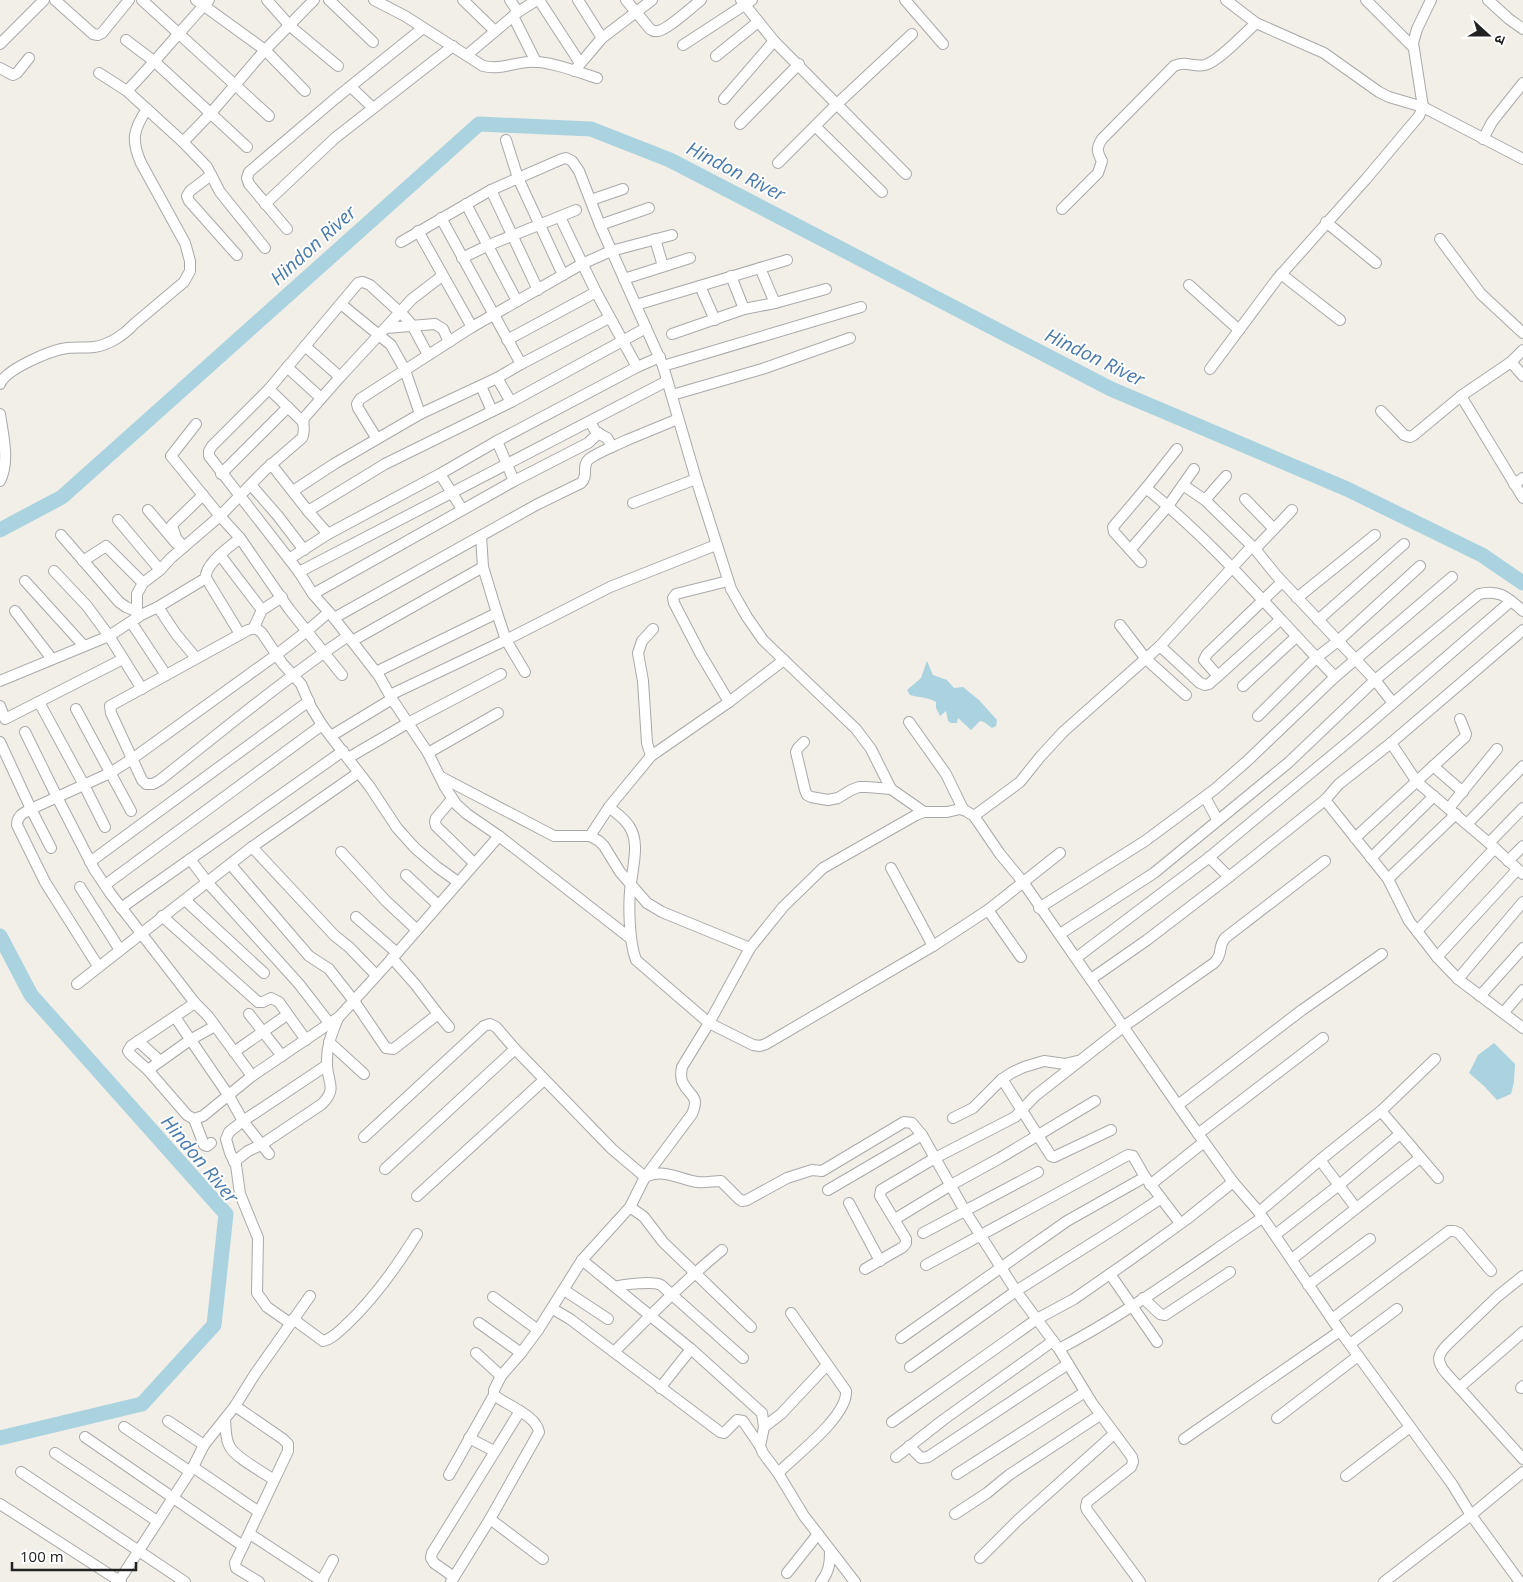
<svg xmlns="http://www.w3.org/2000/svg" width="1523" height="1582" viewBox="0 0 1523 1582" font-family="'Open Sans','Noto Sans Devanagari',sans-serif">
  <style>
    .water { fill: #aad3df }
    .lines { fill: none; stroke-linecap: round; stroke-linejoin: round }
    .river { stroke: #aad3df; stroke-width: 15 }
    .minor-casing { stroke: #a9a9a9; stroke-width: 12 }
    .minor { stroke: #fff; stroke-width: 10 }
    .labels { text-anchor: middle; stroke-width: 4; stroke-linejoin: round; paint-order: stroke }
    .water-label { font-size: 19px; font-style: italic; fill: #4a7aab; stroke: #fff }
  </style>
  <rect width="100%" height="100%" fill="#f2efe9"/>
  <g class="water">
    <path d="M927,661L933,675L947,680L954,688L963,687L979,700L997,720L996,726L992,728L984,722L980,721L971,730L958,718L957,723H951L948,721L946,711L940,716L936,708V702C931,698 917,697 910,695L907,690L921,678Z"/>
    <path d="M1494,1043L1515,1064L1514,1082L1511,1094L1497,1100L1484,1086L1469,1073L1478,1055Z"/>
  </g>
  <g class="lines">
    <g class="river">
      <path d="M0,530L62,497L479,124L591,129L670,160L1111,389L1347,489L1482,555L1523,583"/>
      <path d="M0,936L31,995L226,1214L214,1325L142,1404L0,1438"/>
    </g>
    <defs>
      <g id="minor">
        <path d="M55,0L93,34L98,35L102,33L129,0"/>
        <path d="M142,0L269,116"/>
        <path d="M196,0L265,50L305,91"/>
        <path d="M267,0L290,26L338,66"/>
        <path d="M329,0L373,42"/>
        <path d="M374,0L405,16L483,66C501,70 512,63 529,62C547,60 578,72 597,78"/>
        <path d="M463,0L495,31"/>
        <path d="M510,0L518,12"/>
        <path d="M539,0L580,63"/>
        <path d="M578,0L602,38"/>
        <path d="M626,0L650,29C654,31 654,32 658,31C667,30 692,7 701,0"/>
        <path d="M741,0L774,41L906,174"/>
        <path d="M905,0L943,44"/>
        <path d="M1226,0L1256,23L1324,53L1379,92L1389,97L1423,107L1523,159"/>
        <path d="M1366,0L1413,47"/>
        <path d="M1488,0L1509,19L1523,29"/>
        <path d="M513,16L536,62"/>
        <path d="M126,40L155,62L247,147"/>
        <path d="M0,44L44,0"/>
        <path d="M683,45L752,0"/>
        <path d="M467,55L518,12L537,0"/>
        <path d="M716,56L758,22"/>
        <path d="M0,68L13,75L17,73L29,58"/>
        <path d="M574,71L602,38L652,0"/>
        <path d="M99,73L127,91L183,142L207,167L220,192L265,248"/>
        <path d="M351,87L373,108"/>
        <path d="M127,91C155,62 181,30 209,0"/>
        <path d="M724,99L774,41"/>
        <path d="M740,124L799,64"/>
        <path d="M815,126L882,192"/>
        <path d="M1483,139L1492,122L1523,83"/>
        <path d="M506,140L518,178L563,275"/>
        <path d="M183,142L211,113L265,50L314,0"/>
        <path d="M778,163L837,104L912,34"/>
        <path d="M211,175L190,191L187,196L189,201L237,255"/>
        <path d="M491,190L538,290"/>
        <path d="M591,200L623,189"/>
        <path d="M265,204L335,138L453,46"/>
        <path d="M466,204L517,301"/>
        <path d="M1062,209L1098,173L1102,161C1097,152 1096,148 1102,139L1174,66C1187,60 1193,68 1205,65C1218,62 1245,33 1256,23"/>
        <path d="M441,218L521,364"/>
        <path d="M1326,222L1376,263"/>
        <path d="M600,225L649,208"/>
        <path d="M287,229L249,184L247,178L249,172L336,98L423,28"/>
        <path d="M418,231L472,327"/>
        <path d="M655,239L663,266"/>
        <path d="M1440,239L1481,294L1523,333"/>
        <path d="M401,242L491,190L562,159L566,158L572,161L579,171L600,225L663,366L696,479L731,589L747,617L763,640L856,729L871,749L891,789L924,812"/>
        <path d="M462,258L489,245L576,210"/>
        <path d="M760,268L775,303"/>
        <path d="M1281,274L1340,320"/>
        <path d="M731,276L744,309"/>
        <path d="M624,279L690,258"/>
        <path d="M1189,285L1239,330"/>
        <path d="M700,286L715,320"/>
        <path d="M341,304L391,345L405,370L420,414"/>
        <path d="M636,305L787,260"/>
        <path d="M386,328L435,324L443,329L449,342"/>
        <path d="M672,334L744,309L775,303L826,289"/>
        <path d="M507,340L596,292"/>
        <path d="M305,346L340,377"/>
        <path d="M428,355L412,325L405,317L370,285L363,282L358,283L269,389L212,446L209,451V456L289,559L328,534L440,474L497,441L637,367L596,292L560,217"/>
        <path d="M1511,362L1523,376"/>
        <path d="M663,366L861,307"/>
        <path d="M287,367L321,398"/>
        <path d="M637,367L660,357"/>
        <path d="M1210,369L1277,279L1366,179L1419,116L1423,107L1413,43L1417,29L1431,0"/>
        <path d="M497,378L511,402"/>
        <path d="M0,384C6,369 51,350 67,348C76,347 85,348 94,347C109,345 124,335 134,324L184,282L190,271V261L185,243L141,163C131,140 133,130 147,109"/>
        <path d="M481,386L492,411"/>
        <path d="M269,389L303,422"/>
        <path d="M672,395L762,369L850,338"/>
        <path d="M1461,396L1523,498"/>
        <path d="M1381,411L1404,435L1410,437L1414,435L1461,396L1511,362L1523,350"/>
        <path d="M0,414C3,435 10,462 0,481"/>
        <path d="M590,422L596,432L607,438L612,447"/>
        <path d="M196,424L171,456L220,516L265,470L302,438C306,431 302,425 304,418L340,377L412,299L442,276"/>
        <path d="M377,439L358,408L357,404L360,399L472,327L582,264L611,251L672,235"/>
        <path d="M497,441L514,481"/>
        <path d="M271,464L308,511L328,534"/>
        <path d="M221,474L288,407"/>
        <path d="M440,474L462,509"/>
        <path d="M1514,484L1523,478"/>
        <path d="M251,485L278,516L304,550"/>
        <path d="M1183,485L1205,500L1255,549L1276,575L1375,680L1393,703"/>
        <path d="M1146,488C1215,543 1274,614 1335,677"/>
        <path d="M293,491L334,464L420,414L497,378L521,364L609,318"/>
        <path d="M1245,499L1274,529"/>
        <path d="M1205,500L1226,476"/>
        <path d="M633,503L696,479"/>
        <path d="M148,510L176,543"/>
        <path d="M308,511L385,464L511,402L646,328"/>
        <path d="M118,520L160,570"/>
        <path d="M61,535L119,602L126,607L136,611"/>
        <path d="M481,536L483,567L497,613L506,640L525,672"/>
        <path d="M240,538L289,609L342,675"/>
        <path d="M184,547L176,538L172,525L203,495"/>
        <path d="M1255,549L1292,510"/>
        <path d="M1130,550L1168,506L1194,469"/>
        <path d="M220,555L262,610"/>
        <path d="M289,559L299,572L667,381"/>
        <path d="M83,561L106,546L143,583"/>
        <path d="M1141,562L1114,532L1113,527L1146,488L1177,449"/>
        <path d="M54,571L87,606L109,636L142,689"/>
        <path d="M299,572L313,594L334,618L379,676L392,699L428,753L445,787L456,804L467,814L499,836L630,938"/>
        <path d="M25,581L84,646"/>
        <path d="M728,581L676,594L673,598L674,603L700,653L729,702"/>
        <path d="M313,594L514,481L588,443L599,433"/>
        <path d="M1297,598L1375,535"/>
        <path d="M158,607L176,634L196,658"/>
        <path d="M15,611L52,659"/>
        <path d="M137,618V594L143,583L160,570L171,558L220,516L240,538C231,546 204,564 206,578L240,634"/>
        <path d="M334,618L536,505L581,483C589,476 581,466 589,459C600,451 615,446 627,440C644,433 661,426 678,419"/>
        <path d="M1280,620L1218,676L1204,660L1207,654L1282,582"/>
        <path d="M1318,620L1404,544"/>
        <path d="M131,622L166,675"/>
        <path d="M1120,625L1146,659L1186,695"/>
        <path d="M254,627L262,610L282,597"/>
        <path d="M348,636C283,680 222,731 160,780L153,784H146L142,780L111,713L110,706L248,630L256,628L262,633L282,663L301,684L311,707L322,725L370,787L397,828L415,848L437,867L458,882"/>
        <path d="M352,641L483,567"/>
        <path d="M1160,646L1200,683L1205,685L1209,684L1218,676"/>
        <path d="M376,672L497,613"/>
        <path d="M0,681L109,636L141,615L158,607L206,578"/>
        <path d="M1243,686L1296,637"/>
        <path d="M390,695L506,640L610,587L716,545"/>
        <path d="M39,702L84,785L105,827"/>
        <path d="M0,706L5,719L123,659"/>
        <path d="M76,709L131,811"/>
        <path d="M1258,716L1316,658L1338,641L1420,566"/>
        <path d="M909,722L946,774L963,809"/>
        <path d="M25,732L57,797L94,869L110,893L195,1003L208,1016L252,1076"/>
        <path d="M331,736L392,699"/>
        <path d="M0,742L31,809L51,848"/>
        <path d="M804,742L798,748L796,752L805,790L807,795L811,797L828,800L838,798L851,790L859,787H867L891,789"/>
        <path d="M1391,743L1417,782L1489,843L1523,874"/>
        <path d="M428,753L498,713"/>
        <path d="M651,756L647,743L643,681L638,653L642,641L653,629"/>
        <path d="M348,758L408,723L501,674"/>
        <path d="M1433,766L1463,792"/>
        <path d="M441,777L554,836H590L599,841L604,846L620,872L647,903L662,912L750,948"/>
        <path d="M1205,797L1217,819"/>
        <path d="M452,799L436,818L435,822L436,826L474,863"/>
        <path d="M1325,800L1388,879L1409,921L1437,957L1458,979L1523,1028"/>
        <path d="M609,807C616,813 624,818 629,826C640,842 633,865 631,883C628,903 629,942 636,960L709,1023L753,1045L760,1046L766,1044L933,946L988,910L1060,853"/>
        <path d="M1449,808L1497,749"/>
        <path d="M974,816L1020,782L1040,757L1063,732L1160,646L1252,546"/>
        <path d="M1467,824L1523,766"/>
        <path d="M590,836L609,807L651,756L729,702L784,660"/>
        <path d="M1355,838L1465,737L1466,734L1460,719"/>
        <path d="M1489,843L1523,808"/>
        <path d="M252,847L335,936L349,947L376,975"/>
        <path d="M341,852L386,901L417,930"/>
        <path d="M1209,857L1229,877"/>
        <path d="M1371,858L1434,796"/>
        <path d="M190,859L208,883L299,984L330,1024"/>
        <path d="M1508,861L1523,846"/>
        <path d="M90,862L309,701"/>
        <path d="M231,865L309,956L329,969L354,1001L386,1048L393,1049L396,1047L438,1014"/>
        <path d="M891,868L933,946"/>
        <path d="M406,875L438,905"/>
        <path d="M1388,879L1456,814"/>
        <path d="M105,885L322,725"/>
        <path d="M80,887L120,950"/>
        <path d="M185,900L264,973"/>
        <path d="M121,908L343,751"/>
        <path d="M1039,908L1145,841L1215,789L1246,762L1335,677L1452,577"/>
        <path d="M988,910L1021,957"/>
        <path d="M162,916L258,1002H263L271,998L279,1002L306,1040"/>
        <path d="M356,917L397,953"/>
        <path d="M1417,931L1495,848"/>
        <path d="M1060,934L1154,873L1288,763L1375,680L1479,594C1500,589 1508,598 1523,611"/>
        <path d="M1437,957L1517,870"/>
        <path d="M392,958L415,984L438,1014L449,1027"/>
        <path d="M1076,958L1207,859L1354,737L1511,601"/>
        <path d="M98,966L45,882L17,825C17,815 24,813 31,809L110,773L132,759L276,655L307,631L329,612"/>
        <path d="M1091,979L1147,940L1229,877L1325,800L1339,784L1391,743L1523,630"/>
        <path d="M1458,979L1523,902"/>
        <path d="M77,984L252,847L358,773"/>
        <path d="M1480,996L1523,948"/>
        <path d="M195,1003L131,1046L128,1051L130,1054L148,1070L187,1115L194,1119L203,1116L252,1076L339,1017L397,953L499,836"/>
        <path d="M1504,1012L1523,990"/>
        <path d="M249,1014L282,1056"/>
        <path d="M175,1017L229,1096L243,1121L269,1154"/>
        <path d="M138,1041L160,1061"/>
        <path d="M329,1042L364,1074"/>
        <path d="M234,1052L287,1015"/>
        <path d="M148,1070L190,1040L215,1026"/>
        <path d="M1002,1079L1051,1156L1054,1157L1111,1130"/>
        <path d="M1178,1105L1302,1010L1382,954"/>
        <path d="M1381,1111L1438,1178"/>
        <path d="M953,1118L973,1108L1002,1079L1013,1072L1024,1067L1044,1061L1065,1064L1077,1061"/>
        <path d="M194,1119L204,1145L207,1146L211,1143"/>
        <path d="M1198,1134L1323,1038"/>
        <path d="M364,1137L484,1026L490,1024L496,1027L515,1049L612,1149L645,1177C663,1168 679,1179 697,1182C705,1183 713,1181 721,1181L739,1199L742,1201L747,1200L787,1178L812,1170L822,1171L904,1122L912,1123L922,1135L965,1211L1016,1291L1059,1349L1092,1403L1132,1457L1133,1462L1131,1467L1087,1502L1086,1507L1087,1510L1140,1582"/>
        <path d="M1320,1160L1356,1208"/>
        <path d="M234,1162L248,1151L261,1145L322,1104C338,1088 327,1082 327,1064C326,1047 332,1033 338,1018"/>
        <path d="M385,1169L515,1049"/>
        <path d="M1150,1185L1204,1142"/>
        <path d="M828,1190L922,1135"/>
        <path d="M417,1196L544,1080"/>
        <path d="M849,1203L880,1261"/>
        <path d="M630,1207L644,1217L663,1242L751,1327"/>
        <path d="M1259,1212L1320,1160L1381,1111L1435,1059"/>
        <path d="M895,1219L951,1185L1000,1158L1095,1101"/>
        <path d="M923,1233L1038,1172"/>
        <path d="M1275,1235L1339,1185L1400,1134"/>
        <path d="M1292,1259L1420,1158"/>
        <path d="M582,1260L691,1349L762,1413L764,1427L760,1446L763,1453L778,1473L804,1516L855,1582"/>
        <path d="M926,1265L1128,1155L1133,1156L1145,1177L1180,1223"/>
        <path d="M865,1269L903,1247L906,1243V1239L880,1196L881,1190L935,1158L1015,1117L1035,1096L1123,1027L1214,963C1224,953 1217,948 1225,938L1325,861"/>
        <path d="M1110,1274L1157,1342"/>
        <path d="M1523,1276L1498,1296L1448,1344C1437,1355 1436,1361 1446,1373L1523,1459"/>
        <path d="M1308,1285L1370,1239"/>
        <path d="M615,1287C624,1284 654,1281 661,1285L743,1358"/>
        <path d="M564,1290L608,1319"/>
        <path d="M493,1297L538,1330"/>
        <path d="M1143,1298L1160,1314L1165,1315L1230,1272"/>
        <path d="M553,1309L570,1319L720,1432L724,1433L737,1420L743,1421L760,1446"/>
        <path d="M293,1319L323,1341C332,1339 338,1332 345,1326C374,1299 396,1268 417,1234"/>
        <path d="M1332,1319L1449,1231H1454L1459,1233L1491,1271"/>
        <path d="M290,1323L267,1307L257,1293L258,1238L240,1194L236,1165L230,1153L226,1139L229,1132L243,1121L327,1065"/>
        <path d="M479,1323L521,1353"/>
        <path d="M901,1338L1067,1221L1145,1177"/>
        <path d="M1350,1344L1397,1309"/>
        <path d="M1059,1349C1130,1312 1195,1263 1262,1218"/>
        <path d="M614,1352C649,1317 683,1282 722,1250"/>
        <path d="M476,1353L501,1376"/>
        <path d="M910,1367L1016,1291L1119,1226L1160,1199"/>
        <path d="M1460,1387L1523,1332"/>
        <path d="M660,1388L691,1349"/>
        <path d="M1521,1388L1523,1386"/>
        <path d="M235,1406L283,1439L288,1444V1451L235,1563L236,1568L259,1582"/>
        <path d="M1277,1418L1358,1356"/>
        <path d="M225,1420C226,1429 225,1439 230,1447C236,1458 263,1472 274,1480"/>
        <path d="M168,1421L204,1445"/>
        <path d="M892,1422L1037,1319L1074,1299L1130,1260L1187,1219L1233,1182"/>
        <path d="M124,1427L189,1471"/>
        <path d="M764,1427L781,1414L827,1365"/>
        <path d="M85,1437L243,1546"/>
        <path d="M469,1438L494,1451"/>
        <path d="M1184,1439L1340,1331"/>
        <path d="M909,1446L921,1458L928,1457L1068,1364"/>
        <path d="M55,1453L157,1521"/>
        <path d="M896,1457L943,1420L1053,1341"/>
        <path d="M193,1467L259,1512"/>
        <path d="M21,1472L185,1582"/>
        <path d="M778,1473C796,1455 848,1416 846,1391L791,1313"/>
        <path d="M957,1474L1085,1392"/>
        <path d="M449,1475L494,1395"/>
        <path d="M1346,1476L1410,1427"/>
        <path d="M0,1504L121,1582"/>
        <path d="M955,1514L987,1493L1009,1475L1100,1415"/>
        <path d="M490,1519L543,1559"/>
        <path d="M250,1534L323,1582"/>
        <path d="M980,1558L1018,1520L1114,1434"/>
        <path d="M787,1573L818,1534"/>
        <path d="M454,1577L434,1563L431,1558L432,1553L520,1411"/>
        <path d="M119,1581L193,1467L204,1445L235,1406L255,1374L310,1296"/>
        <path d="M321,1582L333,1560"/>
        <path d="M451,1582L490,1519L539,1432C536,1415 506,1405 494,1395V1390L501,1376L521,1353L538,1330L582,1260L630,1207L645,1177L692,1114C700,1095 690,1097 683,1083C680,1078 681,1072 682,1067L709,1023L750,948L783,907L823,868L916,815L924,812H947L960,809L966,811L974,816L1000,854L1023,882L1186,1117L1233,1182L1259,1212L1340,1331L1452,1484L1471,1515L1520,1582"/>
        <path d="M821,1582C829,1572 830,1564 830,1551"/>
        <path d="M1384,1582L1471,1515L1523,1472"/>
      </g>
    </defs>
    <use href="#minor" class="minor-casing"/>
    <use href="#minor" class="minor"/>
  </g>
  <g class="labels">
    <g class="water-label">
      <text transform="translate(736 171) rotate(27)" y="7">Hindon River</text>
      <text transform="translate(313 245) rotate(-42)" y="7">Hindon River</text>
      <text transform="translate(1095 357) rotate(26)" y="7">Hindon River</text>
      <text transform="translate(200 1159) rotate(50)" y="7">Hindon River</text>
    </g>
  </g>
  <g transform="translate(1488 35) rotate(111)" stroke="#ffffff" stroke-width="4" paint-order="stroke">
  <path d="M0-4L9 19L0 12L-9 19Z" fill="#222222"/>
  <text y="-8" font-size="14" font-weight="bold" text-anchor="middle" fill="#222222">उ</text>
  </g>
  <path d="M12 1562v8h124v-8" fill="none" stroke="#222222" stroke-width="2.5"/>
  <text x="20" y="1562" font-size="15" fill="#222222" stroke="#ffffff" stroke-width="4" paint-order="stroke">100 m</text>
</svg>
